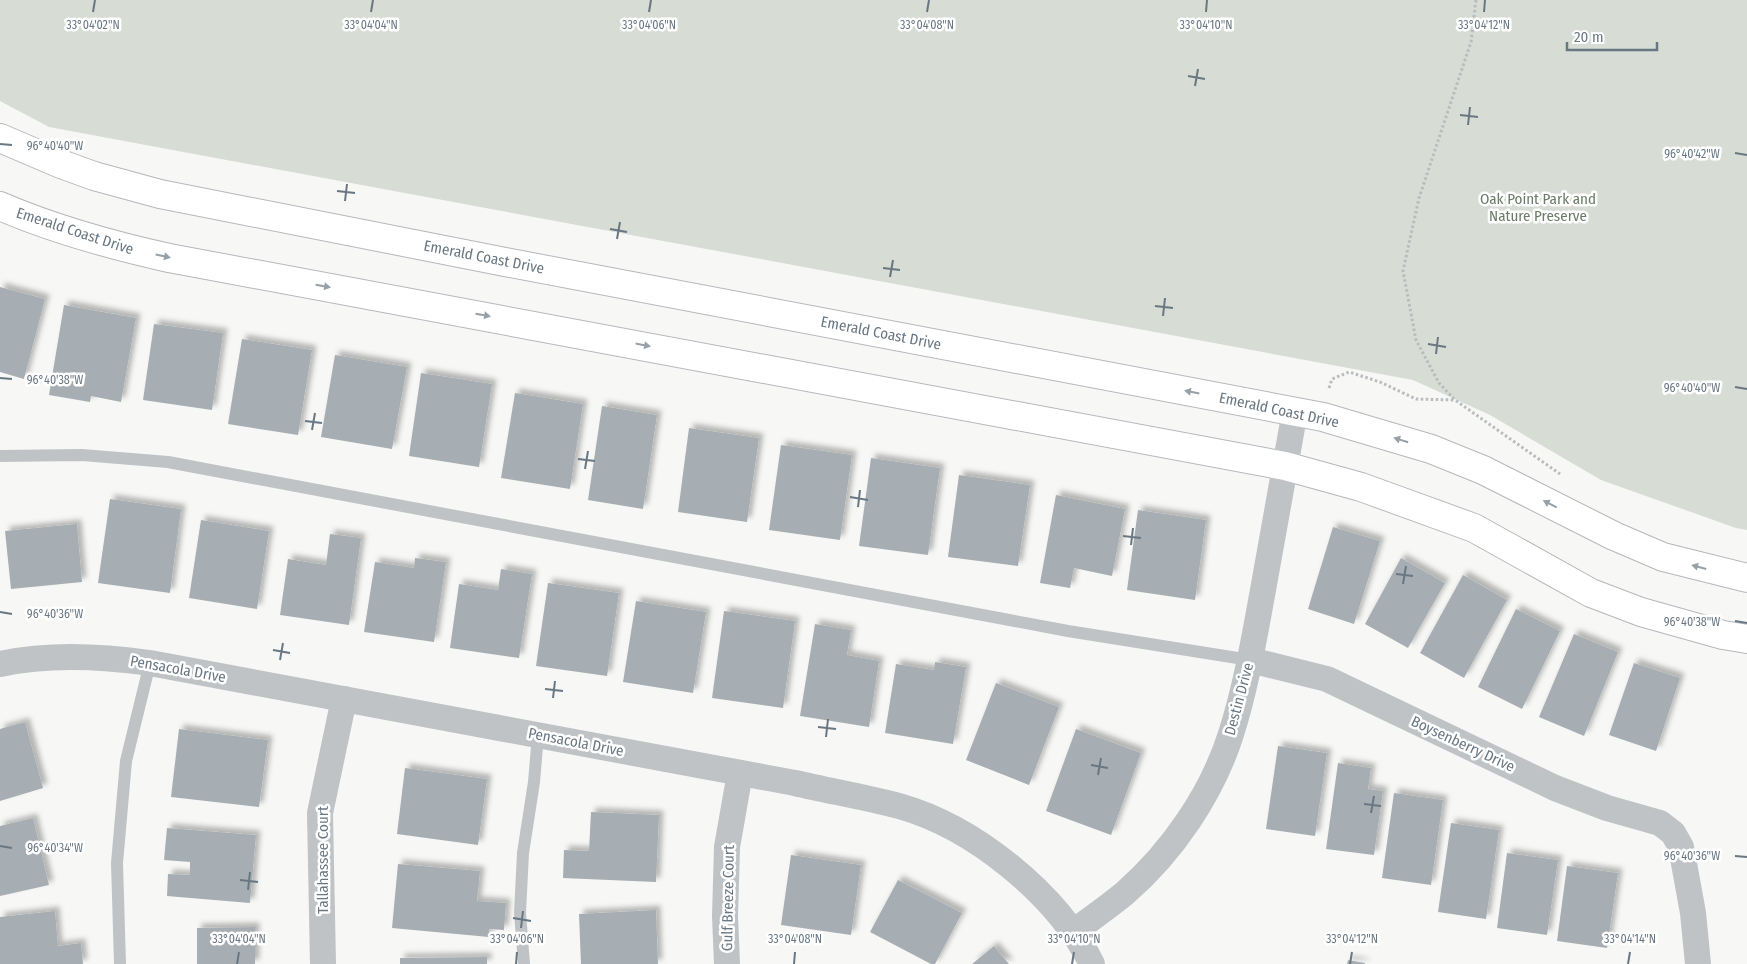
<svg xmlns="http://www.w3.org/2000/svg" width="1747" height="964" viewBox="0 0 1747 964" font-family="'Fira Sans Condensed',sans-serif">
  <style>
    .green { fill: #d7dcd4 }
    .building { fill: #a7aeb3; filter: url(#shadow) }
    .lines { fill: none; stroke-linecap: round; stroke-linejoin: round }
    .secondary-casing { stroke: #b4b8bc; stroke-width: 30 }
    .path { stroke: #b9bcbe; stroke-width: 3; stroke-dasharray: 2.5 2.5; stroke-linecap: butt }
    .lane { stroke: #bfc3c6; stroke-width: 12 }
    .street { stroke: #bfc3c6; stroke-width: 26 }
    .secondary { stroke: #fff; stroke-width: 28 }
    .oneway { fill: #96a0a8 }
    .ticks { fill: none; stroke: #697783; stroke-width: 2 }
    .labels { text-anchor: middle; stroke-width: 5; stroke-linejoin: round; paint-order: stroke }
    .park-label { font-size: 15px; fill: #6b7b67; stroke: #fff }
    .street-label { font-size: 15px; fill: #697783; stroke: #fff }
    .ticks-label { font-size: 12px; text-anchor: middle; fill: #697783; stroke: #fff; stroke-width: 5; stroke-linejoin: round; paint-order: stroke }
  </style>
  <defs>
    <filter id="shadow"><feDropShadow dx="4.5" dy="-4.5" stdDeviation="2.5" flood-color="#0004"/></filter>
  </defs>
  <rect width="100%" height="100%" fill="#f7f7f5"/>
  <path class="green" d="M0,0H1747V530L1736,528L1601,480L1490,415L1413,380L49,127L0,101Z"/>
  <g class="building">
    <path d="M0,287L45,299L24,379L0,372Z"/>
    <path d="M64,305L136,318L121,402L91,396L90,402L49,395Z"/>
    <path d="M154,324L223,333L212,410L143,400Z"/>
    <path d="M242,339L312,350L298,435L228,424Z"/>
    <path d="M335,355L407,367L392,449L321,437Z"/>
    <path d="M421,373L492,384L479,467L409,456Z"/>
    <path d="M515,393L583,404L570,489L501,478Z"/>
    <path d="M602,406L657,415L643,509L588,500Z"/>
    <path d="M689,428L759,438L747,522L678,512Z"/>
    <path d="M781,445L852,455L840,540L769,530Z"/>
    <path d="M871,458L940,468L928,555L859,546Z"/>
    <path d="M959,475L1030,485L1018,566L948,557Z"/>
    <path d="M1056,495L1125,509L1112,576L1074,568L1070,588L1040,583Z"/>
    <path d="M110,499L181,509L170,593L98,583Z"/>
    <path d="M1138,510L1206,520L1195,600L1127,590Z"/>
    <path d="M201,520L269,531L257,609L189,598Z"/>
    <path d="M77,524L82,582L11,589L5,531Z"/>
    <path d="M1333,527L1380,541L1354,624L1308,609Z"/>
    <path d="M330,534L361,538L349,625L280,615L288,559L326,565Z"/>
    <path d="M415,558L446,562L434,642L364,632L375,562L414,568Z"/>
    <path d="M1401,558L1445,583L1408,648L1365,624Z"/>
    <path d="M501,569L532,574L519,658L450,648L459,584L498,590Z"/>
    <path d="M1463,575L1507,600L1464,678L1420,653Z"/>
    <path d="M548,583L619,593L607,676L536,666Z"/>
    <path d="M636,601L706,612L693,693L623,682Z"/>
    <path d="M1516,609L1560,631L1522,709L1478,687Z"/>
    <path d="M724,611L795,621L783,708L712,698Z"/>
    <path d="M815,624L851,630L847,655L879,661L869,727L800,716Z"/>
    <path d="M1574,634L1618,652L1584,736L1539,717Z"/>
    <path d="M935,662L966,667L953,744L885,733L896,664L934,670Z"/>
    <path d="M1634,663L1680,678L1656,751L1609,735Z"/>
    <path d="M996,683L1059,707L1029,785L966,760Z"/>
    <path d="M25,722L43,788L0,801V729Z"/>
    <path d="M179,729L268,740L259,807L171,797Z"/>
    <path d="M1076,729L1141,753L1111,835L1046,811Z"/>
    <path d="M1278,746L1327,753L1315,836L1266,829Z"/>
    <path d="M1338,763L1371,768L1368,789L1383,791L1374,855L1326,849Z"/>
    <path d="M405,768L487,779L478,845L397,834Z"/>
    <path d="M1394,793L1443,800L1431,885L1382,878Z"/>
    <path d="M591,812L659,815L656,882L563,878L564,850L589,851Z"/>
    <path d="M33,818L49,885L0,896V826Z"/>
    <path d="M1451,823L1499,830L1486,919L1438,912Z"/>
    <path d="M167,828L256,835L250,903L167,896L168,874L190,875V862L164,860Z"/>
    <path d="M1507,853L1558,860L1547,935L1497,928Z"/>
    <path d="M791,855L861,865L851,935L781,925Z"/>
    <path d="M398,864L480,871L477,901L506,903L504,930L489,929V937L392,928Z"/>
    <path d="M1567,866L1618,873L1607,948L1557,941Z"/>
    <path d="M898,880L962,913L935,964H931L870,932Z"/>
    <path d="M656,910L658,964H581L579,914Z"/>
    <path d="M55,911L58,946L81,943L83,964H0V917Z"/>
    <path d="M255,927V964H197V928Z"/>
    <path d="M994,946L1009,964H972Z"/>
    <path d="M487,957V964H400V958Z"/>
    <path d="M1348,960L1365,963V964H1347Z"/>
  </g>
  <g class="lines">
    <defs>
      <g id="secondary">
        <path d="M0,138L61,164L94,176L160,194L505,262L1323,417L1431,449L1483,470L1614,536L1663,557L1747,578"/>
        <path d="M0,206C55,230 111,245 169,258L1285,466L1361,487L1474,528L1591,593L1641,612L1723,635L1747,639"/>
      </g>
    </defs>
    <use href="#secondary" class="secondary-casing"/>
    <g class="path">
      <path d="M1476,0L1471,42L1419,198L1403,271L1416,340L1439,383L1455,400L1560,474"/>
      <path d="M1329,388L1332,379L1349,372L1380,382L1416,399L1454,400"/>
    </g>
    <g class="lane">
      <path d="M0,456L82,455L168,462L1068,631L1250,660"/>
      <path d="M120,964L117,863L126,761L150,663"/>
      <path d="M524,964L520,913L523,853L534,782L538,735"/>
    </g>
    <g class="street">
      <path d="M1250,660L1327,679L1555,788L1607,808L1660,823L1673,833L1681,847L1693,913L1698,964"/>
      <path d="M0,664C49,653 101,656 150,663L795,783C829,791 865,797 899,806C974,827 1057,894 1092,964"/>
      <path d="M1073,932C1091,919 1108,907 1125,893C1172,852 1212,794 1231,734C1246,687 1254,639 1263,590C1274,531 1284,471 1295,411"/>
      <path d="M323,964L320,813L344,699"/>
      <path d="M727,964L725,916L727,847L740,773"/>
    </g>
    <use href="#secondary" class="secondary"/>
  </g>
  <defs><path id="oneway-solid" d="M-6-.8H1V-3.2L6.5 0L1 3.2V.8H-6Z" transform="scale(1.25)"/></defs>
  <g class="oneway">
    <use href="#oneway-solid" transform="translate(163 256) rotate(12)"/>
    <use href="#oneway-solid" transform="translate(323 286) rotate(10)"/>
    <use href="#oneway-solid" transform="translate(483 315) rotate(10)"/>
    <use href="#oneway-solid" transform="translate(643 345) rotate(11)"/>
    <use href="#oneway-solid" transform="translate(1192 392) rotate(-169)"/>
    <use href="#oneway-solid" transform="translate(1401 440) rotate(-163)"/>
    <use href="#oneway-solid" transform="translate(1550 504) rotate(-153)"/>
    <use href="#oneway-solid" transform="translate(1699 567) rotate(-165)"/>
  </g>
  <path class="ticks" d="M93,12L95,0M371,12L373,0M649,12L651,0M927,12L929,0M1206,12L1207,0M1484,12L1485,0M1188,76L1205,79M1195,86L1198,69M1460,115L1478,117M1468,125L1470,107M0,144L12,145M1735,153L1747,155M337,191L355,193M345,201L347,184M610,229L627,232M617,239L620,222M883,268L900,270M890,277L893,260M1155,306L1173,308M1163,316L1165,298M1428,344L1446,347M1436,354L1438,337M0,378L12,379M1735,387L1747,389M305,421L322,423M312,430L315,413M578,459L595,461M585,469L588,451M850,497L868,500M858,507L860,490M1123,536L1141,538M1131,545L1133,528M1396,574L1413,576M1403,584L1406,566M0,612L12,614M1735,621L1747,623M273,650L290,653M280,660L283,643M545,689L563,691M553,698L555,681M818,727L836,729M826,737L828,719M1091,765L1108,768M1098,775L1101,758M1364,804L1381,806M1371,813L1374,796M0,846L12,848M1735,856L1747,857M240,880L258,882M248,890L250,872M513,918L531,921M521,928L523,911M237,964L239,952M516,964L517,952M794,964L795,952M1072,964L1074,952M1350,964L1352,952M1628,964L1630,952"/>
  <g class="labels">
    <g class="park-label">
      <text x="1538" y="204">Oak Point Park and<tspan x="1538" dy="17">Nature Preserve</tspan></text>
    </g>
    <g class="street-label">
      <text transform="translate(75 231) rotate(18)" y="5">Emerald Coast Drive</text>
      <text transform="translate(484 257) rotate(11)" y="5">Emerald Coast Drive</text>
      <text transform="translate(881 333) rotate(11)" y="5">Emerald Coast Drive</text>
      <text transform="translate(1279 410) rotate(12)" y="5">Emerald Coast Drive</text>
      <text transform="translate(178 669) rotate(10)" y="5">Pensacola Drive</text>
      <text transform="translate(1239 699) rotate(-75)" y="5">Destin Drive</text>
      <text transform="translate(576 742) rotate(11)" y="5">Pensacola Drive</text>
      <text transform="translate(1463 744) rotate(25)" y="5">Boysenberry Drive</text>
      <text transform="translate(323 860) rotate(-90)" y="5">Tallahassee Court</text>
      <text transform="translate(728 898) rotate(-89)" y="5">Gulf Breeze Court</text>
    </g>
  </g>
  <g class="ticks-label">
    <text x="93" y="29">33°04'02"N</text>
    <text x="371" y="29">33°04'04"N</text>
    <text x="649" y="29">33°04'06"N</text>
    <text x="927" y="29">33°04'08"N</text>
    <text x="1206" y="29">33°04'10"N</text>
    <text x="1484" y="29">33°04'12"N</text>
    <text x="55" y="150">96°40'40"W</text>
    <text x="1692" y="158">96°40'42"W</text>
    <text x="55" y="384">96°40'38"W</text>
    <text x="1692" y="392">96°40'40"W</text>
    <text x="55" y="618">96°40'36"W</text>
    <text x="1692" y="626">96°40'38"W</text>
    <text x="55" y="852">96°40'34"W</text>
    <text x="1692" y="860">96°40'36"W</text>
    <text x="239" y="943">33°04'04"N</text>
    <text x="517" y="943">33°04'06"N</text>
    <text x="795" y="943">33°04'08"N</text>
    <text x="1074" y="943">33°04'10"N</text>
    <text x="1352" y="943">33°04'12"N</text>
    <text x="1630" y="943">33°04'14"N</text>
  </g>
  <path d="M1567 42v8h90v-8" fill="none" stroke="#697783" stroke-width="2.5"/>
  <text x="1574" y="42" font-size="15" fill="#697783" stroke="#ffffff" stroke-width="4" paint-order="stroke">20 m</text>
</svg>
